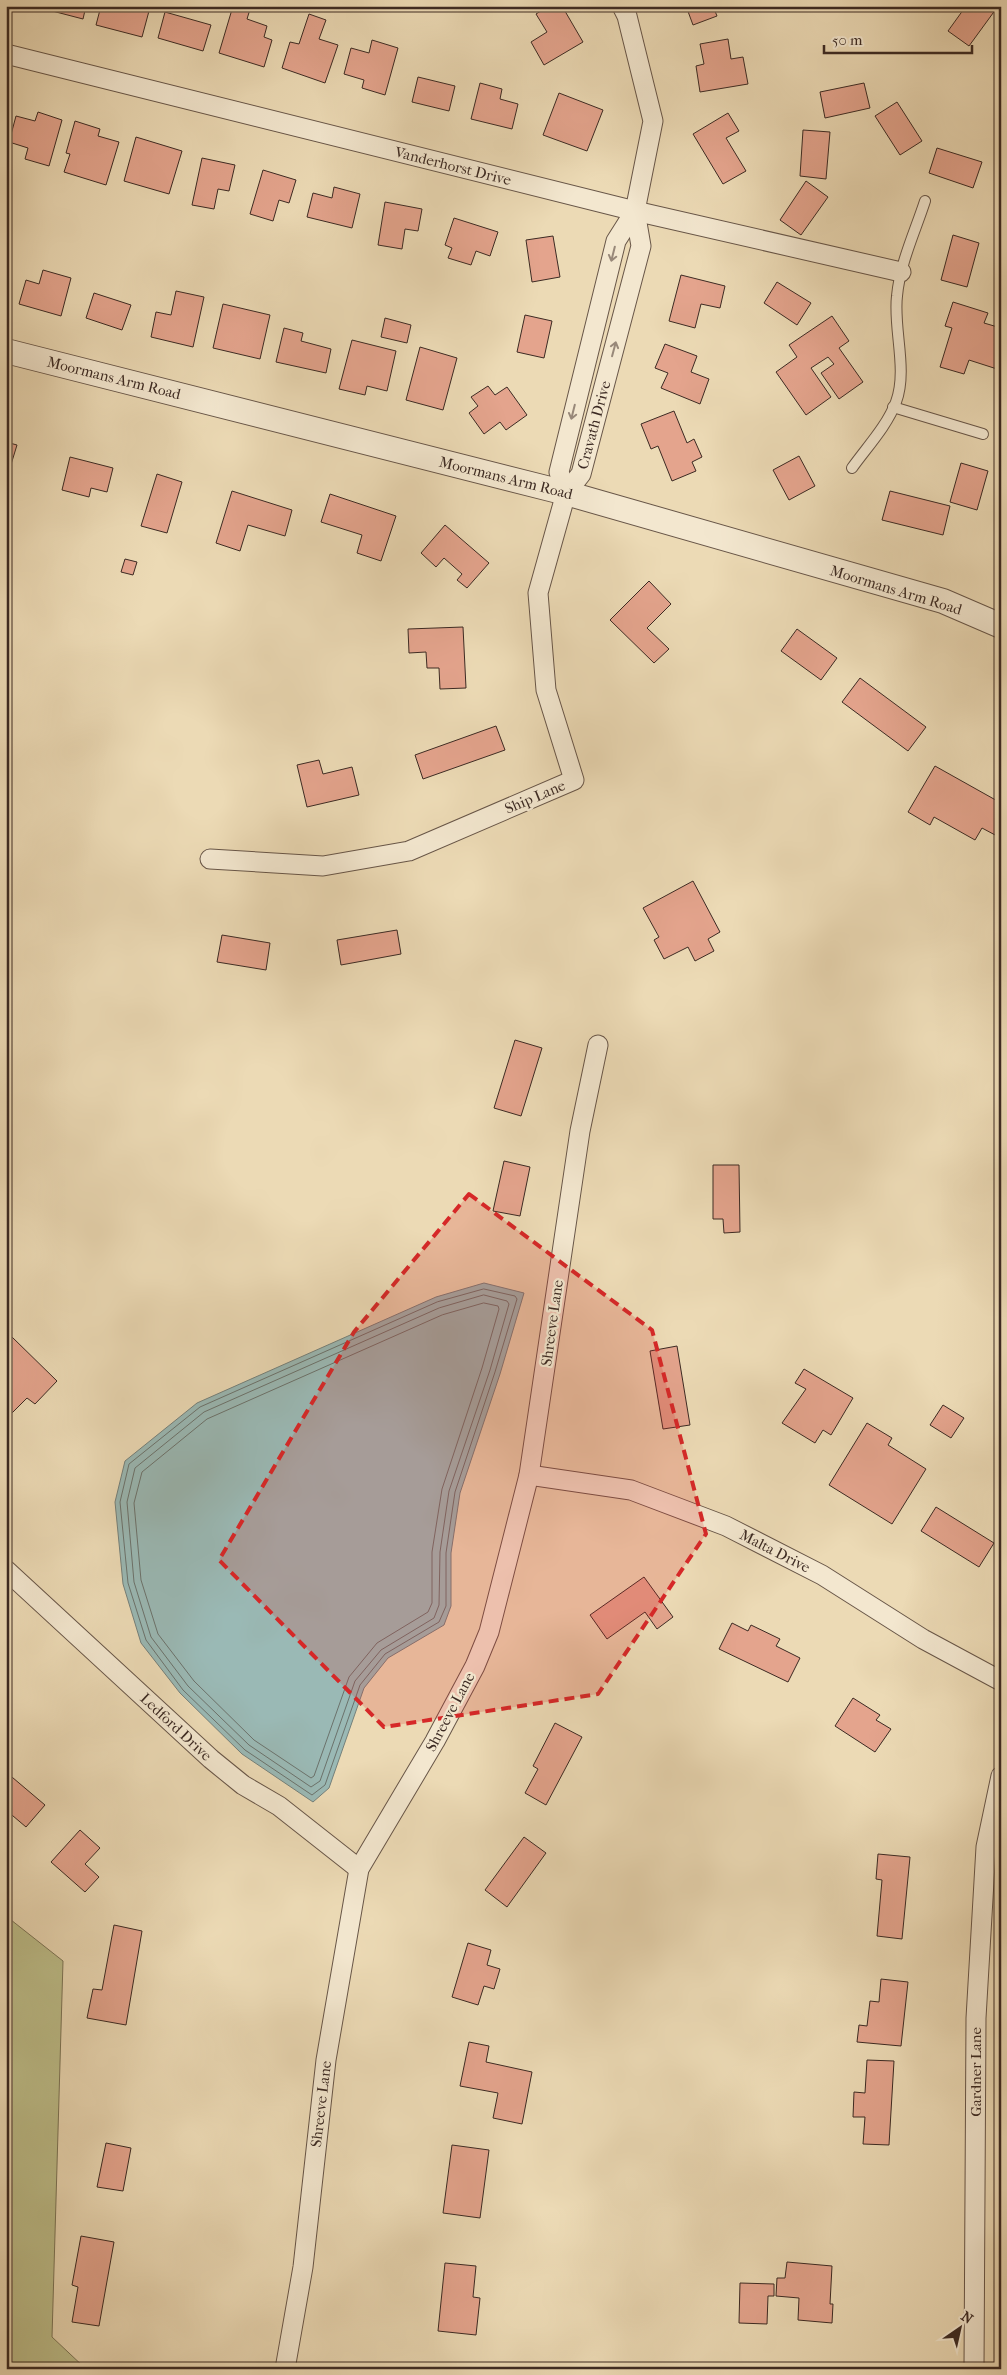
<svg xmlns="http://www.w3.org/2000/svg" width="1007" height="2375" viewBox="0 0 1007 2375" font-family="'IM FELL French Canon',serif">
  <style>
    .green { fill: #bdbe8a; stroke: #7c7456 }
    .water { fill: #9ab9b5; stroke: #74807b }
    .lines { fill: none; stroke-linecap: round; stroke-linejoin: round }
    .shore { stroke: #6b726c; stroke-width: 1 }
    .building { fill: #e4a48d; stroke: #3c2a23 }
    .service-casing { stroke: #685648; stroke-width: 12 }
    .minor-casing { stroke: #685648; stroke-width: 21 }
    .tertiary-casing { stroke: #685648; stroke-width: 26 }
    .service { stroke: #f3e7cf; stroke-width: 10 }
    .minor { stroke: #f3e7cf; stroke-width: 19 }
    .tertiary { stroke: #f3e7cf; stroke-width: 24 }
    .oneway { stroke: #988879 }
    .marked { fill: #d62828; fill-opacity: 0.2; stroke: #d62828; stroke-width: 4; stroke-dasharray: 10 6; stroke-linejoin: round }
    .labels { text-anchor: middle; stroke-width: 4.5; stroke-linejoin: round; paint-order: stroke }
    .street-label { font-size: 15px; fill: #3c2a23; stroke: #f3e7cf }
  </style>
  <rect width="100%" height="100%" fill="#ecdab5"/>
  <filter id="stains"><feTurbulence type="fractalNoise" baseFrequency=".004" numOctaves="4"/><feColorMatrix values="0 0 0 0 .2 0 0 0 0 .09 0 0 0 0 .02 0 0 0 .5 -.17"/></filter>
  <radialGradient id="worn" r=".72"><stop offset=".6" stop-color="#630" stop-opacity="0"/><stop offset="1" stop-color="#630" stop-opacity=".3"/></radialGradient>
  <path class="green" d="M6,1916L63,1961L52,2337L86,2369H6Z"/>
  <path class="water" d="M484,1283L524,1293L500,1374L460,1493L451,1553V1606L444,1625L388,1658L364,1688L329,1788L313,1802L242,1754L180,1693L141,1643L123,1584L115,1502L125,1461L197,1403L436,1297Z"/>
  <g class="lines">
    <g class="shore">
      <path d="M484,1289L515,1296L517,1299L495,1372L455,1492L446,1553V1606L439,1622L385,1654L360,1685L325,1785L312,1795L245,1750L183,1690L146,1640L128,1583L120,1502L129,1464L200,1407L437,1302Z"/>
      <path d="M484,1295L507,1301L509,1304L490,1370L449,1491L440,1552L439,1605L434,1618L381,1650L355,1681L320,1781L311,1787L249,1745L188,1686L151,1637L134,1582L127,1502L135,1468L204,1412L439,1308Z"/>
      <path d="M484,1303L498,1306L499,1309L482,1368L442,1489L432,1552V1603L428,1612L377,1643L349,1677L314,1776L311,1778L254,1740L194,1681L158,1634L141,1580L134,1503L142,1472L207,1419L442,1315Z"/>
    </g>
  </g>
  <g class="building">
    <path d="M33,6H86L83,19Z"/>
    <path d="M101,6H133L149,11L142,37L96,25Z"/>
    <path d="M233,6H251L247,19L267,26L264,37L272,40L264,67L219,53Z"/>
    <path d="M549,6H562L583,42L544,65L531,42L547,32L536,14Z"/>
    <path d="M686,6H713L717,16L693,25Z"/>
    <path d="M966,6H992L996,9L969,46L948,31Z"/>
    <path d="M165,12L211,25L203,51L158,38Z"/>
    <path d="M309,14L326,20L319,39L338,45L325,83L282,68L290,42L299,44Z"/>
    <path d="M728,39L731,59L743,57L748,84L700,92L696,66L704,64L700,44Z"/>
    <path d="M372,40L398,48L385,95L362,88L364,80L344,74L351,48L369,53Z"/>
    <path d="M418,77L455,86L449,111L412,102Z"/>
    <path d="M480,83L502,89L500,99L518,104L512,129L471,119Z"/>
    <path d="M864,83L870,108L825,118L820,92Z"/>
    <path d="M559,93L603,110L587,151L543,135Z"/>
    <path d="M897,102L922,141L900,155L875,116Z"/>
    <path d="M38,112L62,120L49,166L25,159L28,148L9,142L16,116L35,121Z"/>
    <path d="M728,113L739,131L726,138L746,171L723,184L693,134Z"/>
    <path d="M75,121L100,129L98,136L119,142L106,185L64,172L70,154L66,153Z"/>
    <path d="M803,130L830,132L826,179L800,176Z"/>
    <path d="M136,137L182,151L169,194L124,181Z"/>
    <path d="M937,148L982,162L973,188L929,173Z"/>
    <path d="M202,158L235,165L229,191L218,189L214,209L192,205Z"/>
    <path d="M263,170L296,180L289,203L279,200L273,221L250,214Z"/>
    <path d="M806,181L828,197L801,235L780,220Z"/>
    <path d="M334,187L360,194L352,228L307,217L313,193L332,198Z"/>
    <path d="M385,202L422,209L418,231L405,229L402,249L378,245Z"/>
    <path d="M454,218L498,232L490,256L476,251L471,265L448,258L452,248L445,245Z"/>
    <path d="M953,235L979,243L967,287L941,280Z"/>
    <path d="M553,236L560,277L532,282L526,240Z"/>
    <path d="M43,270L71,278L61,316L19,304L26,280L39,284Z"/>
    <path d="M681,275L725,286L720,308L701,304L695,328L669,321Z"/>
    <path d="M777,282L811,303L797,325L764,303Z"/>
    <path d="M176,291L204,297L193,347L151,337L156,312L171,315Z"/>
    <path d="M94,293L131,305L122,330L86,318Z"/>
    <path d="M953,302L988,313L984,323L1001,328V356L997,369L969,360L964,374L940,367L952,328L945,326Z"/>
    <path d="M223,304L270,315L260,359L213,348Z"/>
    <path d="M525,315L552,321L544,358L517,352Z"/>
    <path d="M832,316L849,341L839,348L863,382L839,399L821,373L834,364L828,357L811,368L831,397L806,415L776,372L797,357L789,345Z"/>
    <path d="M385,318L411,325L407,343L381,337Z"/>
    <path d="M284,328L303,333L301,341L331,349L326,373L276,362Z"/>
    <path d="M352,340L396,351L387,391L367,386L365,395L339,389Z"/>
    <path d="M665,344L697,356L691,372L709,379L700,404L661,388L668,373L655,368Z"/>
    <path d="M420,347L457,358L443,410L406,400Z"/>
    <path d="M488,386L495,395L507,387L527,415L506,430L500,422L484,434L469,413L478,406L471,397Z"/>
    <path d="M674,411L687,443L694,439L702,457L692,462L696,471L672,481L658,446L651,449L641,424Z"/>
    <path d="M6,442L17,445L9,471L6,470Z"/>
    <path d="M799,456L815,486L789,500L773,470Z"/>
    <path d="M70,457L113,468L107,492L91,488L89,497L62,490Z"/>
    <path d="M961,463L988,471L977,510L950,502Z"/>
    <path d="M157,474L182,482L167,533L141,526Z"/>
    <path d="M232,491L292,510L285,536L248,525L240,551L216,543Z"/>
    <path d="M890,491L950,506L943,535L882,520Z"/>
    <path d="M330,494L396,516L381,561L357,553L362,535L321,522Z"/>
    <path d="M445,525L489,563L467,588L457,580L462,574L444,558L436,567L421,553Z"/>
    <path d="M125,559L137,562L133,575L121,572Z"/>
    <path d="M649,581L671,604L647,628L669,649L654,663L610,620Z"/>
    <path d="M463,627L466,688L440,689L439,668H427L426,652L409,653L408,629Z"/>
    <path d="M797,629L837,658L821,680L781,651Z"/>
    <path d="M860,678L926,727L908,751L842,702Z"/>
    <path d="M496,726L505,750L423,779L415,755Z"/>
    <path d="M319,760L323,774L352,767L359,795L307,807L297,765Z"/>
    <path d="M935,766L1001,803V829L997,836L982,828L975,840L934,817L930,825L908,812Z"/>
    <path d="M693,881L720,932L708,939L714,951L695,961L688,947L664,959L654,940L659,937L643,908Z"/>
    <path d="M397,930L401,954L341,965L337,940Z"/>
    <path d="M222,935L270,943L266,970L217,962Z"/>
    <path d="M515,1040L542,1048L521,1116L494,1108Z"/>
    <path d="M504,1161L530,1167L520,1216L493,1211Z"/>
    <path d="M713,1165H739L740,1232L724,1233L723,1219H713Z"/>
    <path d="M12,1337L57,1381L35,1404L27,1398L6,1419V1377L11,1372L6,1368V1344Z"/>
    <path d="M677,1346L690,1425L663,1429L650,1351Z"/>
    <path d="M804,1369L853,1398L831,1435L823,1430L815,1443L782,1423L806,1389L795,1383Z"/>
    <path d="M943,1405L964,1418L951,1438L930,1425Z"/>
    <path d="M867,1423L892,1438L888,1445L926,1469L892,1524L829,1485Z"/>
    <path d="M936,1507L994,1543L979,1567L921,1531Z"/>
    <path d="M644,1577L673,1617L657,1629L645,1612L607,1639L590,1615Z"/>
    <path d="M732,1623L748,1631L751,1625L780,1639L776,1646L800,1658L788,1682L719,1649Z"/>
    <path d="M853,1698L880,1715L876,1720L891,1729L875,1752L835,1726Z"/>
    <path d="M555,1723L582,1737L546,1805L525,1793L538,1769L533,1766Z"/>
    <path d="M6,1772L45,1805L26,1827L6,1810Z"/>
    <path d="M80,1830L100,1848L85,1864L99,1877L85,1892L51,1862Z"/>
    <path d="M524,1837L546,1853L507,1907L485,1890Z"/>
    <path d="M878,1854L910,1857L902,1939L877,1936L882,1880L876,1879Z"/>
    <path d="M114,1925L142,1931L126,2025L87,2018L93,1989L102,1990Z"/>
    <path d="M468,1943L491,1950L487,1965L500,1969L494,1989L484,1986L478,2005L452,1997Z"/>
    <path d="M881,1979L908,1982L901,2046L857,2042L859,2025L867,2026L870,2001L879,2002Z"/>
    <path d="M469,2042L489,2046L486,2062L532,2072L522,2124L493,2118L498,2093L460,2086Z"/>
    <path d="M867,2060L894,2061L889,2145L863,2144L865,2117H853L854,2092L865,2093Z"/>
    <path d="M106,2143L131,2148L123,2191L97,2187Z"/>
    <path d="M452,2145L489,2150L480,2218L443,2213Z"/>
    <path d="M81,2236L114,2242L99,2326L72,2322L78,2287L72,2285Z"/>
    <path d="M787,2262L832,2266L830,2304H833L832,2323L798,2320L799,2298L776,2296L777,2278H785Z"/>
    <path d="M445,2263L476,2266L473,2297L480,2298L476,2335L438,2331Z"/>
    <path d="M740,2283L774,2284V2296H768L767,2324L739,2323Z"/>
  </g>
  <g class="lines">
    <defs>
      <g id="service">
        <path d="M893,407L983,434"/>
        <path d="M852,468C867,447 887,426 896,402C908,370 893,328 897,296C900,263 915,232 925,201"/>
      </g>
      <g id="minor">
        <path d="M6,54L635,211L901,272"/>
        <path d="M566,493L559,472L616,241L635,211L653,121L627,16L622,6"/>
        <path d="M210,859L323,866L409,851L574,780L546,690L538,593L566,493L581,474L641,246L635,211"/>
        <path d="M529,1475L631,1490L726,1526L822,1575L923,1639L1001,1681"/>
        <path d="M6,1570L211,1759L243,1785L279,1806L359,1869"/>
        <path d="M285,2369L303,2267L326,2060L359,1869L435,1741L475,1666L489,1632L529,1475L580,1131L598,1045"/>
        <path d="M974,2369L976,2018L986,1847L1001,1776"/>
      </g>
      <path id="tertiary" d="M6,351L566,493L943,601L1001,626"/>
    </defs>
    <use href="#service" class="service-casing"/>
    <use href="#minor" class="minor-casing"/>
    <use href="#tertiary" class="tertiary-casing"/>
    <use href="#service" class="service"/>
    <use href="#minor" class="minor"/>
    <use href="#tertiary" class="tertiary"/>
  </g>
  <defs><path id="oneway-shaft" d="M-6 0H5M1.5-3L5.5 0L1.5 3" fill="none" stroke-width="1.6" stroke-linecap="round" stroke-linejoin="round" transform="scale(1.25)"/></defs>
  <g class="oneway">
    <use href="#oneway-shaft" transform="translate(613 254) rotate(104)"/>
    <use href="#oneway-shaft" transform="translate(614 349) rotate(-75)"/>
    <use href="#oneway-shaft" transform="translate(573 412) rotate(104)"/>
  </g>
  <path class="marked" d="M469,1194L652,1330L706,1534L598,1694L384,1727L219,1560L354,1332Z"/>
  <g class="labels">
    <g class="street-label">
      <text transform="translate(453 166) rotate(14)" y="5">Vanderhorst Drive</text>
      <text transform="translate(114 378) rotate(14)" y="5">Moormans Arm Road</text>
      <text transform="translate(594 425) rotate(-75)" y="5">Cravath Drive</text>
      <text transform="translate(506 478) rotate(14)" y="5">Moormans Arm Road</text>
      <text transform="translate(896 590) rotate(17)" y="5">Moormans Arm Road</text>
      <text transform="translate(535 797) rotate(-23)" y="5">Ship Lane</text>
      <text transform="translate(552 1323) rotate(-82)" y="5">Shreeve Lane</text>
      <text transform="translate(775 1551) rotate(27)" y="5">Malta Drive</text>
      <text transform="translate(450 1712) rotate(-62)" y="5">Shreeve Lane</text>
      <text transform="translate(176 1727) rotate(43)" y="5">Ledford Drive</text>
      <text transform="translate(976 2072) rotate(-90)" y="5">Gardner Lane</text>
      <text transform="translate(321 2104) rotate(-83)" y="5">Shreeve Lane</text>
    </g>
  </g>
  <rect width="1007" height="2375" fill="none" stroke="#ecdab5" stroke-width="25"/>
  <rect x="8" y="8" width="992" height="2360" fill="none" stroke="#3c2a23" stroke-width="2.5"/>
  <rect x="12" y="12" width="982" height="2350" fill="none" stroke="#3c2a23"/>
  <g transform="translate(960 2328) rotate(34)" stroke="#f3e7cf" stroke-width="4" paint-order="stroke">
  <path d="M0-4L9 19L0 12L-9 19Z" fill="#3c2a23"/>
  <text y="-8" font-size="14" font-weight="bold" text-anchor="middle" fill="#3c2a23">N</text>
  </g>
  <path d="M824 45v8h148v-8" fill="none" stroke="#3c2a23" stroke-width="2.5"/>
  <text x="832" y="45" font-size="15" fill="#3c2a23" stroke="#f3e7cf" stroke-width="4" paint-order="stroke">50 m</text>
  <rect width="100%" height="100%" filter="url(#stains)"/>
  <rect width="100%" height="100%" fill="url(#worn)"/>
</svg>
